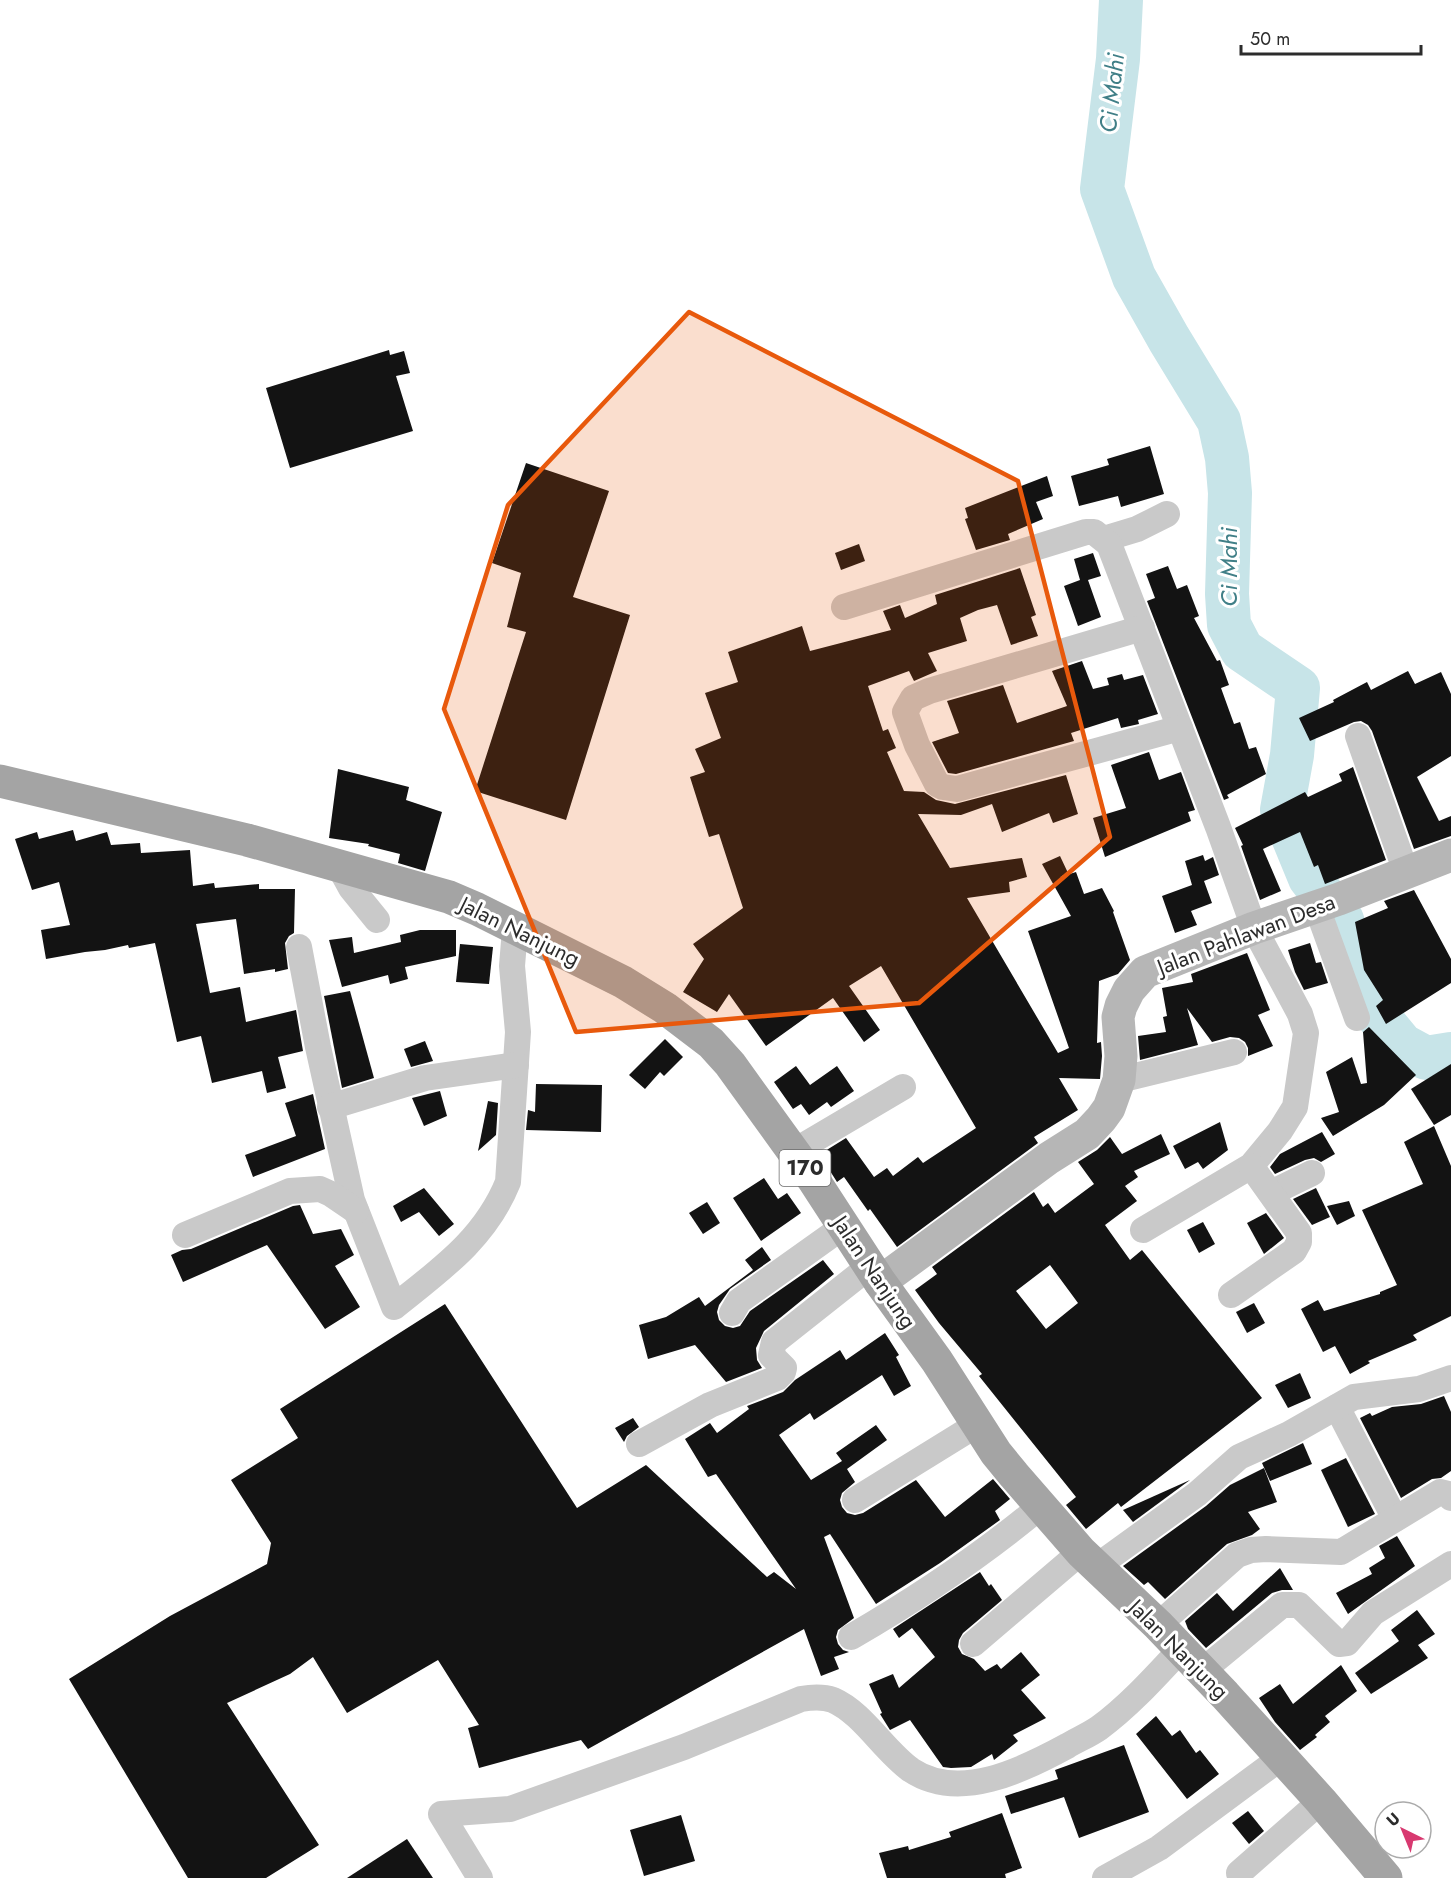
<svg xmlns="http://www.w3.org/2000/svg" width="1451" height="1878" viewBox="0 0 1451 1878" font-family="Jost,sans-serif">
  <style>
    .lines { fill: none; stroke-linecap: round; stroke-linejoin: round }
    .river { stroke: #c7e4e8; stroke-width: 44 }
    .building { fill: #131313; fill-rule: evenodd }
    .street { stroke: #c9c9c9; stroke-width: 26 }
    .secondary { stroke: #b6b6b6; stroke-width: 33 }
    .primary { stroke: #a4a4a4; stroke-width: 33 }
    .marked { fill: #e8590c; fill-opacity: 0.2; stroke: #e8590c; stroke-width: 4.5; stroke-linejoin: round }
    .labels { text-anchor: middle; stroke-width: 6; stroke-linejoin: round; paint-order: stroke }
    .shield { fill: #fff; stroke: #6b6b6b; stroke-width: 1.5 }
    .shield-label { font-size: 21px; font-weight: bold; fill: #2c2c2c }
    .street-label { font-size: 22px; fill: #2c2c2c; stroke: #fff }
    .water-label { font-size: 24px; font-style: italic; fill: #407f87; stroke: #fff }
  </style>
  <rect width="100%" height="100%" fill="#fff"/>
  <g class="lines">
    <path class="river" d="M1121,0L1118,59L1102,189L1134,277L1169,339L1219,421L1227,458L1230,493L1227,594L1229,625L1242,650L1298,688L1292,755L1282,810L1310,878L1342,920L1368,1004L1402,1045L1426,1058L1451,1054"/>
  </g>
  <g class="building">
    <path d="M389,350L390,355L404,351L410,373L396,376L413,431L290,468L266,388Z"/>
    <path d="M1150,446L1164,494L1121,507L1118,496L1079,506L1071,476L1109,465L1107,459Z"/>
    <path d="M526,463L609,491L573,597L630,615L566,820L475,791L526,632L507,627L521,573L492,563Z"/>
    <path d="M1047,476L1053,496L1036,502L1043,519L1008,534L1010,540L976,550L965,519L968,518L965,508Z"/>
    <path d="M859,544L865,561L841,570L835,553Z"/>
    <path d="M1093,553L1101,576L1088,580L1101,617L1078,626L1064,586L1080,580L1074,559Z"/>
    <path d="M1168,566L1177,589L1187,585L1199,616L1194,618L1217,661L1220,660L1229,685L1221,688L1234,724L1240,722L1249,749L1256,747L1266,774L1227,795L1229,798L1224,800L1147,601L1155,598L1146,574Z"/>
    <path d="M1020,568L1036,615L1031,617L1038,636L1011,645L997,605L978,610L960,618L967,641L928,653L937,671L914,681L909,671L868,686L883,731L888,729L896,748L887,752L904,791L924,792L936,800L955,804L1066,775L1078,814L1053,823L1049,813L1002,832L992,804L961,815L918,814L950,868L1022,858L1027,877L1009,882L1010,892L967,898L1058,1053L1069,1048L1028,931L1071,916L1042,864L1060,856L1068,873L1060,877L1076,872L1084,894L1102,888L1114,911L1113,912L1130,960L1118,974L1099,981L1097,1043L1101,1042L1102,1056L1100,1079L1059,1078L1078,1110L1034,1137L1038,1143L897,1247L870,1209L868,1211L844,1177L837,1182L825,1163L830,1159L825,1151L846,1138L874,1177L887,1168L893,1176L918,1157L923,1163L976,1128L881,966L849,986L880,1030L864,1042L833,998L766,1046L729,994L717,1012L683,992L704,959L693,944L743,908L719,834L709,837L690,777L705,772L695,749L721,738L705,693L738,682L728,652L802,626L810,651L891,630L883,611L900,605L905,618L937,604L935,595Z"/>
    <path d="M1082,661L1093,689L1109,685L1107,678L1122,674L1124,680L1143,675L1158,714L1138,720L1139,724L1121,728L1118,718L1071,733L1074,741L956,774L948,773L932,742L959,733L947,701L1003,685L1017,723L1067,706L1052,671Z"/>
    <path d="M1408,671L1415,684L1441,672L1451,694V756L1417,777L1439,821L1451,816V836L1414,849L1372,731L1368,725L1361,721L1354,722L1310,741L1299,718L1334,702L1333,700L1367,682L1371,690Z"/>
    <path d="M1149,752L1159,780L1181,772L1195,810L1188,812L1191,821L1105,857L1093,818L1126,808L1111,765Z"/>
    <path d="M1353,767L1386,860L1325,884L1318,865L1314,867L1300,832L1263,849L1281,891L1260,900L1241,846L1243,845L1235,828L1305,792L1308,797L1342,781L1339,774Z"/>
    <path d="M338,769L409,787L406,800L442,812L425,871L398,863L400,854L368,846L369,844L329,838Z"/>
    <path d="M73,830L76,841L107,832L111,845L140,843L141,853L190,850L193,886L214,883L215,888L259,884V889H295L294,933L289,936L285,943L288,969L275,972V969L244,974L236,919L196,924L210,993L240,987L246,1022L296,1010L303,1051L278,1057L286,1088L267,1093L262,1071L212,1083L201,1036L177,1042L155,943L129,948L128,945L105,950L85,952L46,959L41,930L70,925L59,882L32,890L15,839L37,832L39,839Z"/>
    <path d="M1203,855L1205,861L1213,857L1219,875L1204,881L1212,903L1191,911L1197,925L1175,933L1162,896L1192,885L1185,861Z"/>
    <path d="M1414,890L1451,959V983L1386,1024L1376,1006L1383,1000L1364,970L1355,922L1388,908L1384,901Z"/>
    <path d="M420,930H456V956L405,967L408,979L390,984L388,975L342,987L329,940L352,937L354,953L401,942L400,935Z"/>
    <path d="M1310,943L1316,963L1321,962L1328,983L1304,990L1295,972L1288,950Z"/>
    <path d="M460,944L493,947L489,984L456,982Z"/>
    <path d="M1247,953L1270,1010L1258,1015L1273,1046L1248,1056V1048L1245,1042L1239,1038L1230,1037L1212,1042L1187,1008L1198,1045L1140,1060L1138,1036L1166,1032L1163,1017L1167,1016L1162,988L1193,982L1191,974Z"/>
    <path d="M350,991L374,1078L342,1088L324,996Z"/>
    <path d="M1369,1027L1416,1075L1384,1105L1333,1136L1321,1118L1339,1112L1326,1072L1352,1057L1361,1084L1367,1083L1363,1032Z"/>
    <path d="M665,1039L683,1057L664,1076L660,1072L645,1089L629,1075Z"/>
    <path d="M425,1041L433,1061L411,1067L404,1049Z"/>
    <path d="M1451,1064V1115L1434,1125L1411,1089Z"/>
    <path d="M796,1066L810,1085L837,1066L854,1091L831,1107L827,1102L809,1115L801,1104L793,1109L774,1082Z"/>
    <path d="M536,1084L602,1085L601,1132L526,1130L528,1110L535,1112Z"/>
    <path d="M440,1091L447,1116L424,1126L412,1098Z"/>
    <path d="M313,1094L325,1149L253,1177L245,1155L296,1136L285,1103Z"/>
    <path d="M488,1101L498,1103L496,1135L478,1151Z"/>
    <path d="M1220,1122L1228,1150L1203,1169L1198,1162L1185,1169L1173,1146Z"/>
    <path d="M1434,1126L1451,1166V1316L1413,1335L1417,1340L1368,1361L1370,1363L1350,1374L1335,1346L1323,1352L1301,1309L1318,1300L1324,1311L1380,1294V1292L1397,1285L1362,1210L1423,1184L1404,1142Z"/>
    <path d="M1322,1132L1335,1154L1321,1162L1314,1158L1305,1160L1275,1174L1270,1167L1280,1154Z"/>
    <path d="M1161,1134L1170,1154L1134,1171L1138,1177L1125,1186L1137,1201L1105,1225L1130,1260L1142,1250L1262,1398L1121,1507L1118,1503L1086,1529L1066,1505L1076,1497L979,1376L982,1374L939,1323L915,1290L937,1274L932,1267L1034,1192L1043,1207L1048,1203L1055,1213L1094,1184L1078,1162L1097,1150L1110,1137L1122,1154ZM1050,1265L1078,1303L1046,1329L1016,1291Z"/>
    <path d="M764,1178L778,1199L787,1193L801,1213L761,1241L733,1198Z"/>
    <path d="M424,1188L454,1224L439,1236L419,1212L401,1222L393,1206Z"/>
    <path d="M1316,1188L1330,1217L1312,1225L1293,1199Z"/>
    <path d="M1349,1201L1355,1216L1337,1225L1327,1206Z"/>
    <path d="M707,1202L720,1223L703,1234L689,1213Z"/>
    <path d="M300,1205L313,1234L341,1229L354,1255L335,1266L360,1307L325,1329L267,1245L183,1282L171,1255L182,1250L191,1249L293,1206Z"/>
    <path d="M1266,1213L1284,1238L1264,1254L1247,1223Z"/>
    <path d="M1203,1222L1215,1244L1199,1253L1187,1230Z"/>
    <path d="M762,1247L771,1260L730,1289L719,1305L717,1312L719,1320L725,1326L733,1328L740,1326L750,1311L823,1260L834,1274L764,1331L756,1348L757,1360L762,1368L726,1382L695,1345L648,1359L639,1325L666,1317L699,1297L705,1306L753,1270L745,1260Z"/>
    <path d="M1254,1303L1265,1323L1247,1333L1236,1312Z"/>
    <path d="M445,1304L577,1508L646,1465L767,1577L774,1572L796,1589L716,1474L708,1477L685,1439L710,1423L717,1433L749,1409L747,1406L783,1392L795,1380L840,1350L846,1360L885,1333L899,1355L896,1357L911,1386L894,1396L882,1375L814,1420L810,1413L779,1435L811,1480L842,1461L836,1453L876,1425L887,1440L847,1469L855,1482L842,1493L840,1500L842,1507L847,1513L855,1515L863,1513L916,1480L945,1517L993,1479L1010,1499L995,1511L1000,1520L940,1563L876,1604L830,1534L824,1537L854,1618L838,1630L836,1637L838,1644L843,1650L849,1652L834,1657L839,1669L821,1676L804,1629L588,1749L581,1740L479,1768L468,1728L479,1725L438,1660L347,1713L313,1657L290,1674L227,1703L319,1845L266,1878H188L69,1679L170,1616L267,1564L271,1543L231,1480L298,1438L280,1409Z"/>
    <path d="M1300,1373L1311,1398L1288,1408L1275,1385Z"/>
    <path d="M1444,1396L1451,1412V1471L1441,1478L1432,1479L1401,1498L1360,1418L1370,1413L1372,1416L1392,1407L1421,1404Z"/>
    <path d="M633,1418L639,1427L627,1436L624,1442L615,1428Z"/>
    <path d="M1303,1443L1312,1464L1270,1481L1262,1463Z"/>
    <path d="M1346,1458L1375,1514L1348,1527L1321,1470Z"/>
    <path d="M1264,1468L1277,1502L1248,1512L1260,1529L1252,1535L1227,1544L1165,1599L1148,1582L1144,1585L1123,1566L1206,1506L1230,1485Z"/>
    <path d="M1190,1480L1133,1522L1123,1510Z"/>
    <path d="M1397,1536L1415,1566L1348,1614L1336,1593L1372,1574L1369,1568L1385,1558L1379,1546Z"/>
    <path d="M1280,1568L1293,1590H1282L1272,1593L1206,1648L1188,1629L1185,1621L1217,1593L1233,1611Z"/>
    <path d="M980,1572L989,1586L991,1584L1002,1600L963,1633L959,1640L958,1647L962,1654L974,1659L985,1671L997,1664L1001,1669L1021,1652L1040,1675L1021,1690L1046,1718L1013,1735L1018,1741L994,1760L992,1754L971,1767L951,1768L943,1767L910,1720L890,1730L880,1714L882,1713L869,1684L893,1674L899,1688L935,1657L912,1628L899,1638L893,1629Z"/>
    <path d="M1417,1610L1435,1634L1418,1645L1428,1658L1371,1694L1355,1673L1399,1641L1391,1630Z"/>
    <path d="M1341,1665L1357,1691L1325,1716L1330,1722L1315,1735L1317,1737L1300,1750L1275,1722L1259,1698L1280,1684L1293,1704Z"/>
    <path d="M1156,1716L1172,1736L1180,1730L1196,1753L1200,1750L1219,1774L1187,1799L1136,1734Z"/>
    <path d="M1124,1745L1149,1812L1079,1838L1064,1797L1011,1814L1005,1796L1058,1779L1055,1770Z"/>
    <path d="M1248,1811L1264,1831L1249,1844L1232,1823Z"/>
    <path d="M1002,1813L1022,1868L1005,1874L1006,1878H887L879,1853L908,1846L909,1850L951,1837L949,1832Z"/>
    <path d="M681,1815L695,1861L644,1876L630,1830Z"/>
    <path d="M407,1839L433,1878H347Z"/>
  </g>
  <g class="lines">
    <g class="street">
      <path d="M1104,539L1137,529L1167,514"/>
      <path d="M844,607L1086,532H1094L1109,544L1218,827L1254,928L1300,1014L1306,1033L1295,1107L1280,1131L1251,1166L1143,1230"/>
      <path d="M1142,628L929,691L913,698L905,712L917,745L937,784L943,787L957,789L1180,728"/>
      <path d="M1358,736L1406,872"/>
      <path d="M339,866L351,888L377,920"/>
      <path d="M1316,905L1357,1018"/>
      <path d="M299,947L318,1047L352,1200L394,1307C440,1270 485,1239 508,1182L518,1032L512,966L515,929"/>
      <path d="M1119,1080L1234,1052"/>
      <path d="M330,1107L425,1078L516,1065"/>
      <path d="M793,1152L903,1087"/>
      <path d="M1271,1193L1312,1173"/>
      <path d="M185,1235L290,1191L320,1189L331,1194L356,1211"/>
      <path d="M1231,1295L1294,1251L1299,1242V1233L1251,1166"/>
      <path d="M732,1313L739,1301L844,1226"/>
      <path d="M1337,1407L1395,1519"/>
      <path d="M639,1444L710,1405L777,1378L783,1372L784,1368L771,1355L774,1342L870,1266"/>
      <path d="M855,1500L978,1424"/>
      <path d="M1096,1567L1197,1494L1239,1457L1289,1434L1354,1397L1419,1389L1451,1378"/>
      <path d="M1158,1625L1237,1555L1251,1550L1266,1549L1341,1552L1440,1492L1449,1494L1451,1498"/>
      <path d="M851,1637C918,1598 981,1556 1041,1506"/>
      <path d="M973,1644L1081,1552"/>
      <path d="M1202,1671L1282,1605H1299L1339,1644L1347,1643L1373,1613L1451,1564"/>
      <path d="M1239,1873L1321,1801"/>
      <path d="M480,1878L441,1814L510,1809L684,1747L801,1699C812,1697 822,1696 833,1700C863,1713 884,1751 911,1770C959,1802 1023,1770 1067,1746C1077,1740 1089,1735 1099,1728C1129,1706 1155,1677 1181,1649"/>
      <path d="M1105,1878L1159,1848L1282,1757"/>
    </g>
    <path class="secondary" d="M880,1282L1049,1158L1087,1134L1101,1119L1109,1108L1119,1080L1121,1056L1118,1017L1121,1006L1129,990L1145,972L1254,928L1339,899L1451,855"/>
    <path class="primary" d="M0,781L247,840L449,897L477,909L623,982L665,1008L711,1043L730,1064L813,1179L880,1282L937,1361L996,1453L1014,1475L1081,1552L1158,1625L1225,1695L1321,1801L1386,1878"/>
  </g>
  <path class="marked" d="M689,312L1018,481L1110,837L919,1003L576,1032L444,709L508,505Z"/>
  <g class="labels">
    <rect class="shield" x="779.5" y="1150" width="51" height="36" rx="4.5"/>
    <g class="shield-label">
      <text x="805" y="1175">170</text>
    </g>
    <g class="street-label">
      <text transform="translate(520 931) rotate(26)" y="8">Jalan Nanjung</text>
      <text transform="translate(1246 934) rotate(-21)" y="8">Jalan Pahlawan Desa</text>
      <text transform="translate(875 1272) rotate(56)" y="8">Jalan Nanjung</text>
      <text transform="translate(1179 1649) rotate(45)" y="8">Jalan Nanjung</text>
    </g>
    <g class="water-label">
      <text transform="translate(1112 93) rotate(-84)" y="8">Ci Mahi</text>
      <text transform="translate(1229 567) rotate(-90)" y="8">Ci Mahi</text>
    </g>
  </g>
  <g transform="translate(1403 1830) rotate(317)"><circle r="28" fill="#ffffff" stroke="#ababab" stroke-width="1.5"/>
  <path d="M0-4.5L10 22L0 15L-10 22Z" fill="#d83970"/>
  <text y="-9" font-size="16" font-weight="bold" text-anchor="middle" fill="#2c2c2c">U</text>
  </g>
  <path d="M1241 45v9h180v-9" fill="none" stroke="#2c2c2c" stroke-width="3"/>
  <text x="1250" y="45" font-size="18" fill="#2c2c2c" stroke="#ffffff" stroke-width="4.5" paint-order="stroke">50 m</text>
</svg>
